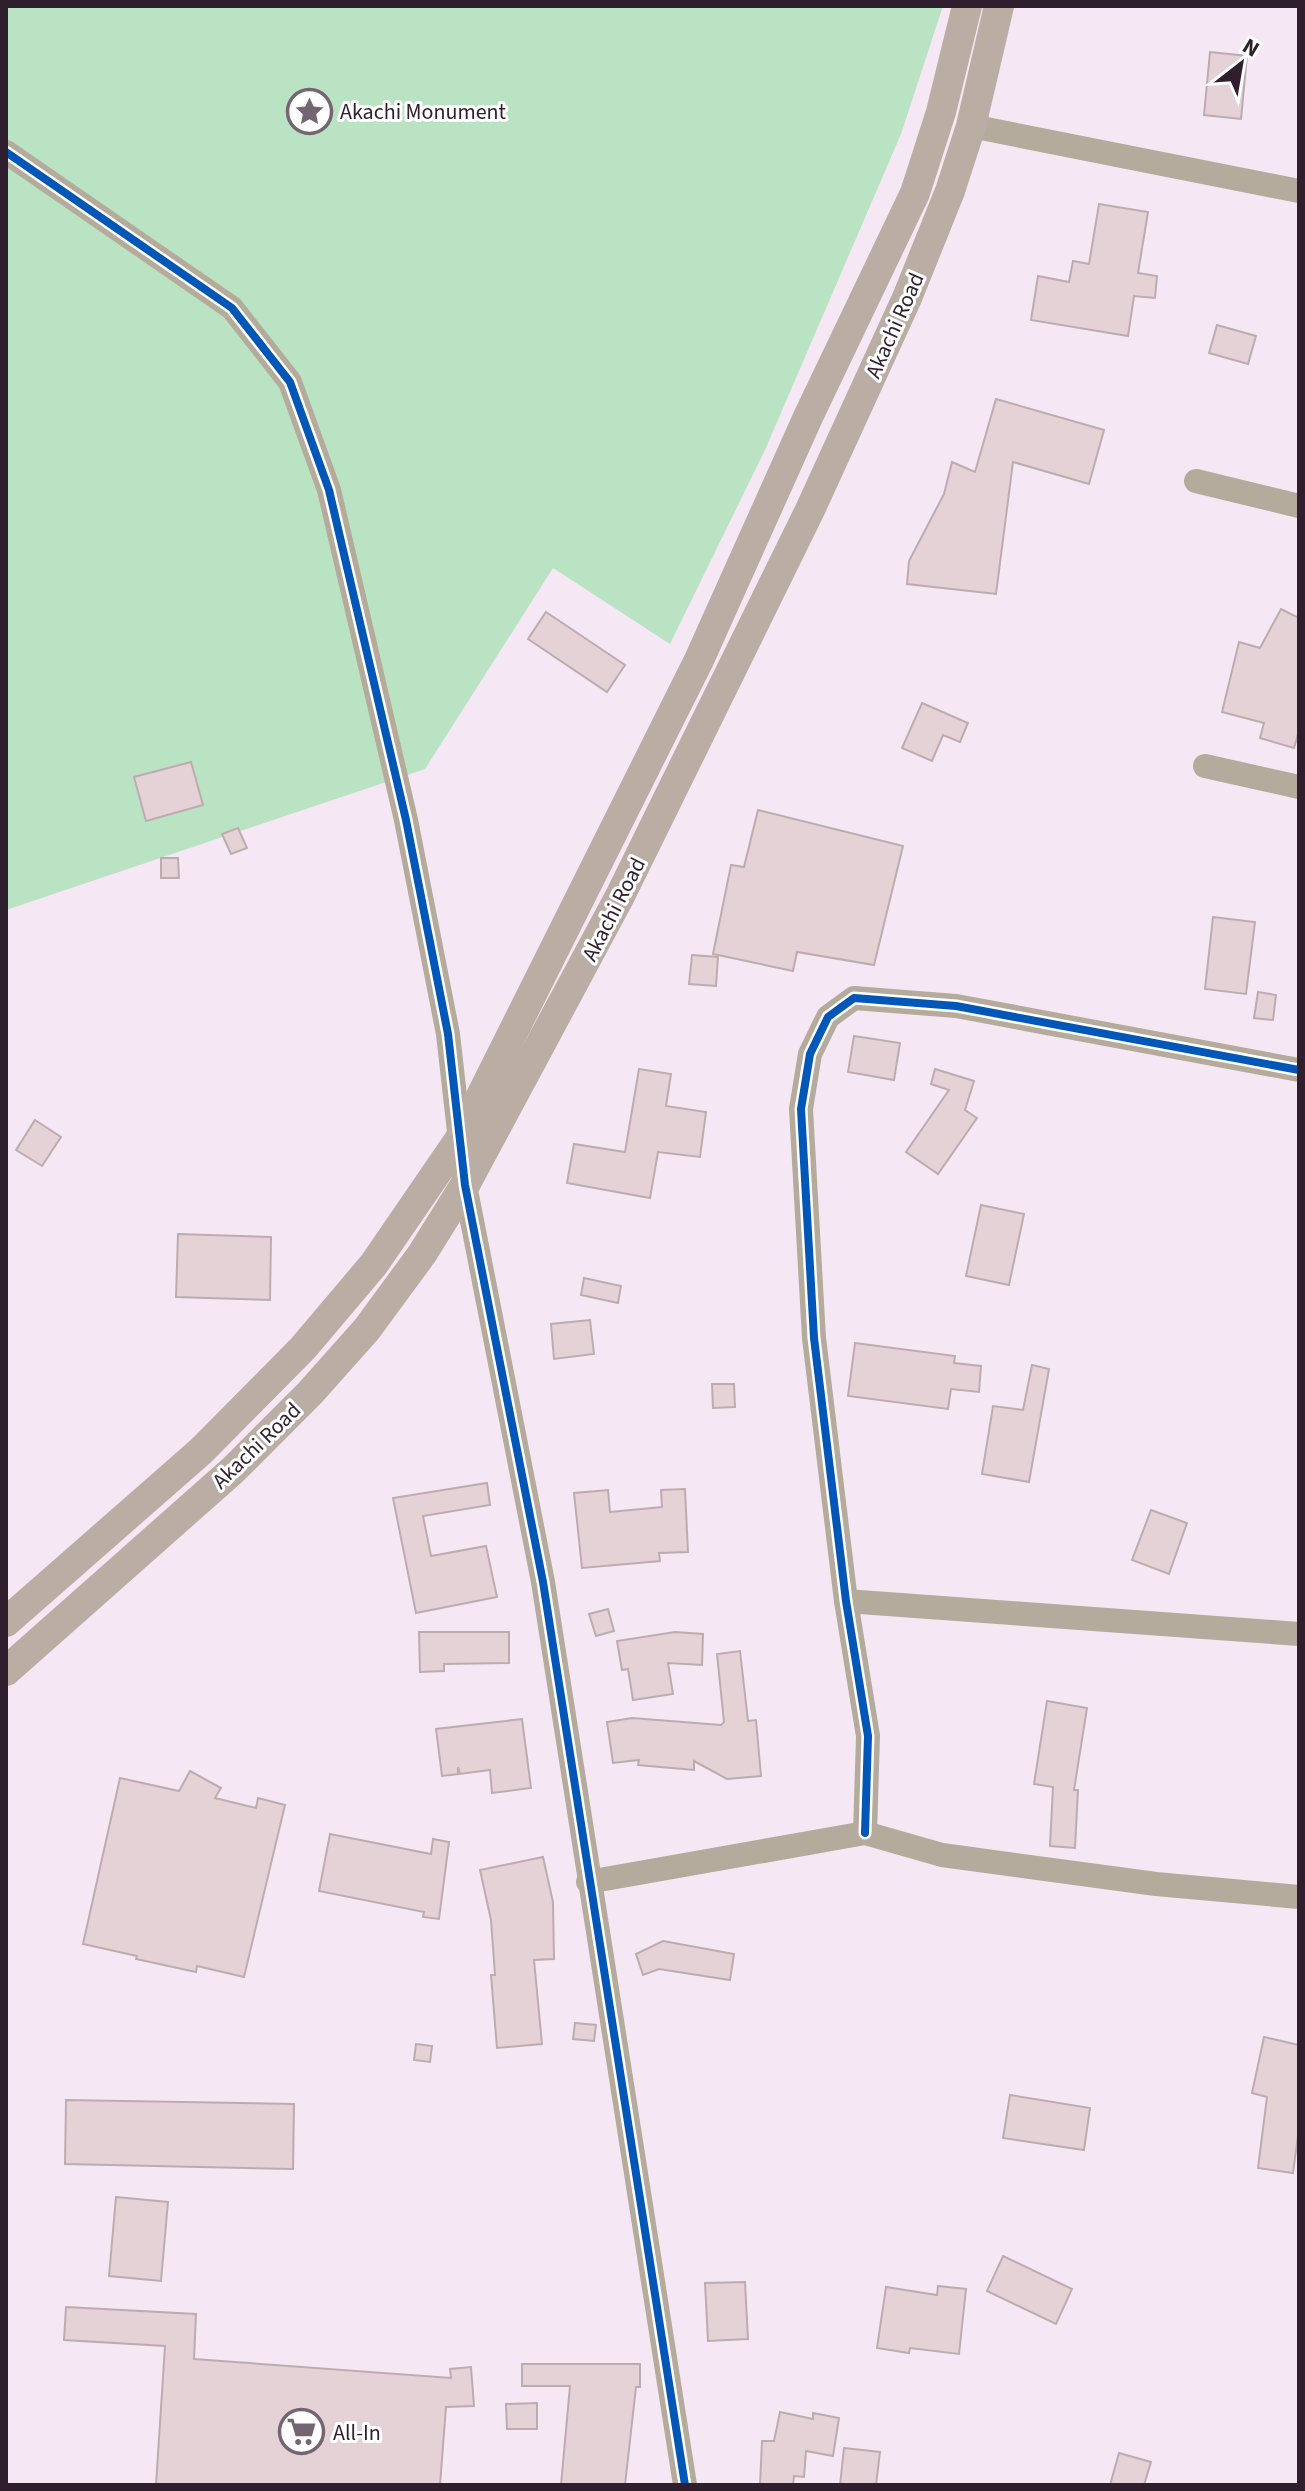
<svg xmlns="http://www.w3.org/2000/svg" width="1305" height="2491" viewBox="0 0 1305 2491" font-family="'Source Sans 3',sans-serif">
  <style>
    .green { fill: #b9e3c2 }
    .building { fill: #e4d2d7; stroke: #bdacaf; stroke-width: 2 }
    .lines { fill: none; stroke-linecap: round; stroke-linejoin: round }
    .minor { stroke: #b5ab9d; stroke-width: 24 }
    .major { stroke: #baada4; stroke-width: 30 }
    .cycleway-casing { stroke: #fff; stroke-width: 13 }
    .cycleway { stroke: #0057b8; stroke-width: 8 }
    .labels { text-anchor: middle; stroke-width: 6; stroke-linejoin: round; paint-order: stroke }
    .poi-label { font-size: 22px; fill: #2f1f2e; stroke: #fff; text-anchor: start }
    .street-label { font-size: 22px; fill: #2f1f2e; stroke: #fff }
  </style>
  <rect width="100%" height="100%" fill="#f6e7f4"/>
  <path class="green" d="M6,6H943L901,134L765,450L670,644L553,568L425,769L6,910Z"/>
  <g class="building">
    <path d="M1210,52L1247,56L1241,119L1204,115Z"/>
    <path d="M1099,204L1148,212L1138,273L1157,276L1155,298L1134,296L1128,336L1031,320L1038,276L1069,282L1073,261L1089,264Z"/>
    <path d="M1217,325L1256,336L1248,364L1209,353Z"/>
    <path d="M996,399L1104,430L1089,484L1013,462L996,594L907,584L909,561L944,494L952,462L975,472Z"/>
    <path d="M1281,609L1299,618V731L1294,748L1260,738L1264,723L1222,712L1239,642L1260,648Z"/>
    <path d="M546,612L625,665L607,692L528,639Z"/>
    <path d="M922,703L968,723L960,742L943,735L932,761L902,748Z"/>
    <path d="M191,762L203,805L146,821L134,777Z"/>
    <path d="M758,810L903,846L874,965L797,952L793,971L713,954L731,865L744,867Z"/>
    <path d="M238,828L247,848L231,854L222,834Z"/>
    <path d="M161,858H178L179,878H161Z"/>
    <path d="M1213,917L1255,922L1246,994L1205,989Z"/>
    <path d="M692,955L718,957L716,986L689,984Z"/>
    <path d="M1258,992L1276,995L1273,1020L1254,1018Z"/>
    <path d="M854,1036L900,1043L894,1080L848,1072Z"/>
    <path d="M639,1069L671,1074L666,1106L706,1112L700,1157L658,1152L650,1198L567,1183L574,1144L625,1152Z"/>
    <path d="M935,1069L974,1081L965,1110L977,1118L938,1174L906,1152L949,1090L931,1084Z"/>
    <path d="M35,1120L61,1137L42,1166L16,1150Z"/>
    <path d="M981,1205L1024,1214L1009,1285L966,1276Z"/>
    <path d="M178,1234L271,1237L270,1300L176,1297Z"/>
    <path d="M584,1278L621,1286L618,1303L581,1295Z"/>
    <path d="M590,1320L594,1354L554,1359L551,1324Z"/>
    <path d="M855,1343L955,1356L954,1363L981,1366L979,1392L951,1389L948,1409L848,1396Z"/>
    <path d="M1032,1365L1049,1369L1029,1482L982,1474L993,1406L1023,1410Z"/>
    <path d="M712,1384H734L735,1407L713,1408Z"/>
    <path d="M487,1483L490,1505L423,1516L431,1556L486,1546L497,1597L416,1613L393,1498Z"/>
    <path d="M685,1489L688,1552L659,1553L660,1561L582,1568L574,1493L608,1490L610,1512L662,1507L661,1490Z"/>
    <path d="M1151,1510L1187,1523L1169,1574L1132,1560Z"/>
    <path d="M608,1609L614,1631L596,1636L589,1614Z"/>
    <path d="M419,1632H509V1663L444,1664V1671L420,1672Z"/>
    <path d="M675,1632L703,1634L702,1665L668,1663L673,1694L633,1700L628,1669L622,1670L617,1641Z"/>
    <path d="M740,1651L748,1721L756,1720L761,1776L727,1779L694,1761V1770L638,1765L639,1760L613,1763L607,1722L632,1718L721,1725L724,1722L717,1654Z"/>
    <path d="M1047,1701L1087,1708L1074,1790H1078L1075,1848L1050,1846L1053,1787L1034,1784Z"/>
    <path d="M522,1719L531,1788L492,1793L490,1770L460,1774L458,1767V1774L442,1776L436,1729Z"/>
    <path d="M190,1771L221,1788L215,1798L256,1808L258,1798L285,1805L244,1977L197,1966L196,1972L136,1959L137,1956L83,1944L120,1778L179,1791Z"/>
    <path d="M330,1834L431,1854L433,1839L449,1842L439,1919L423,1917L424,1912L319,1891Z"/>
    <path d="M543,1857L553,1902L554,1959L534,1960L542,2044L497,2048L491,1975H495L491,1920L480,1870Z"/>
    <path d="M663,1941L734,1954L730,1980L659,1969L643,1975L636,1954Z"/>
    <path d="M575,2023L596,2025L594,2041L573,2039Z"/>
    <path d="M1264,2037L1299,2045V2128L1293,2173L1258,2168L1267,2097L1252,2093Z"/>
    <path d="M416,2044L432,2046L430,2062L414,2060Z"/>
    <path d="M1010,2095L1090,2108L1084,2150L1003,2138Z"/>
    <path d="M66,2100L294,2104L293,2169L65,2164Z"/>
    <path d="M116,2197L168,2202L161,2281L109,2276Z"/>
    <path d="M1003,2256L1072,2289L1056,2324L987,2291Z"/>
    <path d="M745,2282L748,2339L708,2341L705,2283Z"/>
    <path d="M938,2286L966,2289L959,2354L910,2348L909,2353L877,2348L886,2287L937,2295Z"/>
    <path d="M66,2307L196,2314L194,2359L451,2378L450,2369L471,2367L474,2406L446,2407L440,2485H156L165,2346L64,2340Z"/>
    <path d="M522,2364H640V2387H636L625,2485H561L570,2386H522Z"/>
    <path d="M537,2403V2429H507L506,2404Z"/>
    <path d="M780,2412L813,2419V2413L839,2418L833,2456L806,2451L804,2477L794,2476L793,2485H760L762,2441H774Z"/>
    <path d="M844,2448L880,2452L876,2485H840Z"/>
    <path d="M1119,2453L1151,2462L1144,2485H1110Z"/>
  </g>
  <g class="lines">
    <g class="minor">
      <path d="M971,126L1299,191"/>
      <path d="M6,152L232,308L290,382L329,490L406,820L448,1034L465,1185L543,1582L685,2485"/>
      <path d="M1196,481L1299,506"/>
      <path d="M1205,766L1299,787"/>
      <path d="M846,1601L1299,1634"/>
      <path d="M865,1833L868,1736L846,1601L814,1338L801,1109L810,1054L828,1017L854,998L956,1006L1299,1070"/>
      <path d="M588,1882L865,1833L942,1855L1156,1884L1299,1897"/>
    </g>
    <g class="major">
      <path d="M6,1622L201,1451L303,1348L374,1264L459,1140L699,660L808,417L915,193L941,112L967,6"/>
      <path d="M6,1671L233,1470L310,1393L367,1329L422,1254L465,1185L620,896L809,512L907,298L950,191L971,126L999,6"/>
    </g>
    <defs>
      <g id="cycleway">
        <path d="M6,152L232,308L290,382L329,490L406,820L448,1034L465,1185L543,1582L685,2485"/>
        <path d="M865,1833L868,1736L846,1601L814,1338L801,1109L810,1054L828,1017L854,998L956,1006L1299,1070"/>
      </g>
    </defs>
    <use href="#cycleway" class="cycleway-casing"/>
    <use href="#cycleway" class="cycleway"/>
  </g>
  <defs>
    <symbol id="sight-ring" viewBox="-11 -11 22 22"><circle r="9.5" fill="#fff" stroke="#756573" stroke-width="1.5"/><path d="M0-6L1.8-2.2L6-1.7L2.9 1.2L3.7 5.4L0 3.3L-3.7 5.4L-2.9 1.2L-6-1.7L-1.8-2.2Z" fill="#756573"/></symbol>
    <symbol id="supermarket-ring" viewBox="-11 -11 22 22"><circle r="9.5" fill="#fff" stroke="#756573" stroke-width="1.5"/><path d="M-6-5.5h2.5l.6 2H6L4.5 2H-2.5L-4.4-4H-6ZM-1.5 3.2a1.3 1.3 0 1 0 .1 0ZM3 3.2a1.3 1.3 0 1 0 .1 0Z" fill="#756573"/></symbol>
  </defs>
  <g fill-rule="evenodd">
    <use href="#sight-ring" x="284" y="86" width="51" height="51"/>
    <use href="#supermarket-ring" x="276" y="2406" width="51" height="51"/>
  </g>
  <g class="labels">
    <g class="poi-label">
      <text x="340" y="119">Akachi Monument</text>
      <text x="333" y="2440">All-In</text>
    </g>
    <g class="street-label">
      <text transform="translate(894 325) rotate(-66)" y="8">Akachi Road</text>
      <text transform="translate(613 909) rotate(-63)" y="8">Akachi Road</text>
      <text transform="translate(256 1445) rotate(-44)" y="8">Akachi Road</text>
    </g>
  </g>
  <rect width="1305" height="2491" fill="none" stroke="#2f1f2e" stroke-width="16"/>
  <g transform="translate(1241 64) rotate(31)" stroke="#ffffff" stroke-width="6" paint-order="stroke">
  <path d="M0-6L14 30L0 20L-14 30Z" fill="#2f1f2e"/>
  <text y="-12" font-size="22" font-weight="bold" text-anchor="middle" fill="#2f1f2e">N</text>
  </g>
</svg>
